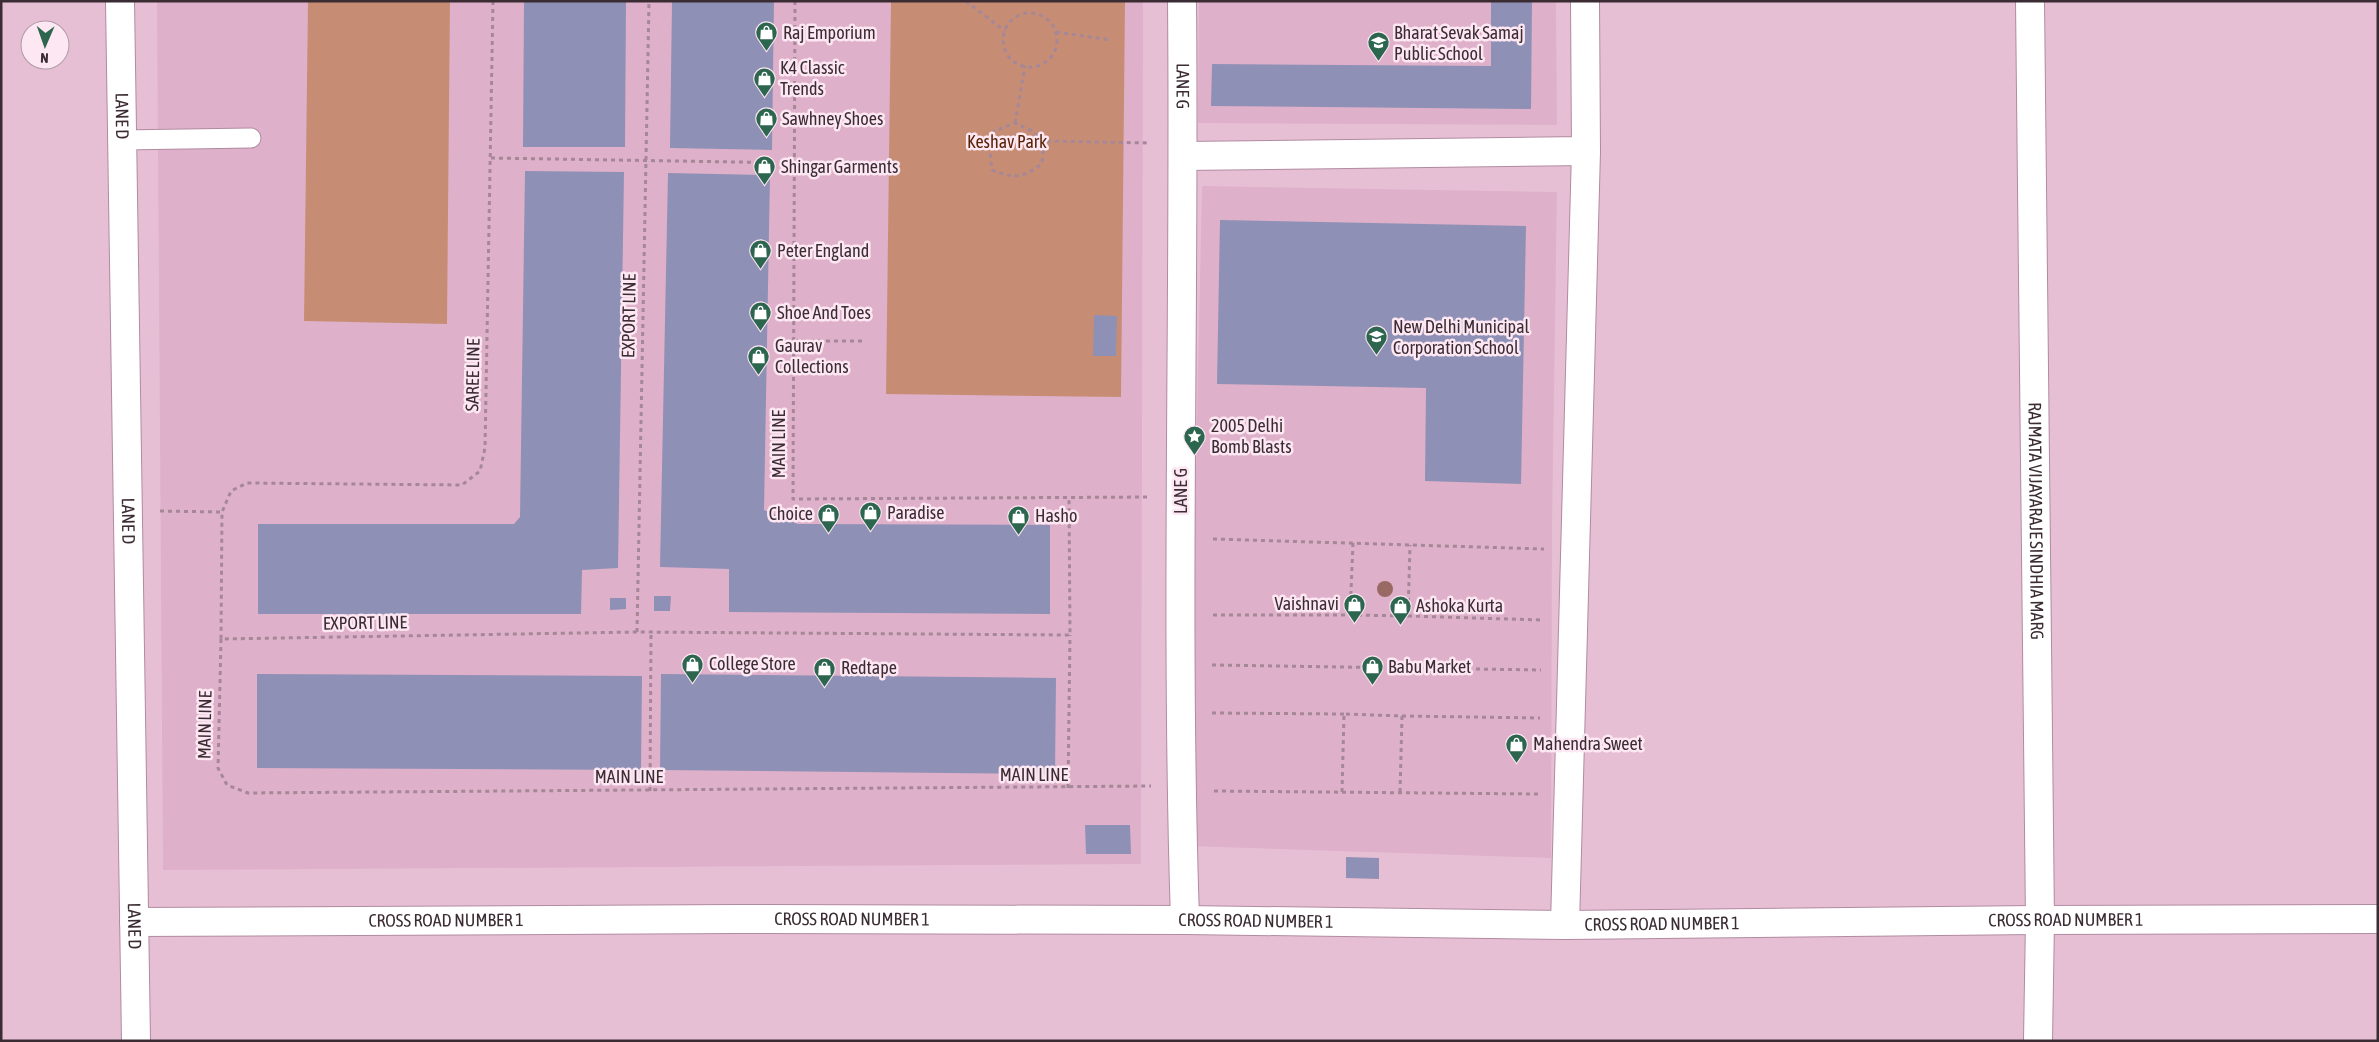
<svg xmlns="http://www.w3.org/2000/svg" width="2379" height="1042" viewBox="0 0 2379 1042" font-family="'Asap Condensed',sans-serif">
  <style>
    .built { fill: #dfb0ca }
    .green { fill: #c78d74 }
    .building { fill: #8f90b5 }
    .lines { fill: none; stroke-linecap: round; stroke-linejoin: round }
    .service-casing { stroke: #b18ba0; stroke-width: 21 }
    .minor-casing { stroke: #b18ba0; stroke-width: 30 }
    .path { stroke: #a58797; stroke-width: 3; stroke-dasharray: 4 4; stroke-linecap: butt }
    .service { stroke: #fff; stroke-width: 19 }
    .minor { stroke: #fff; stroke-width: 28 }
    .tree { fill: #996963 }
    .labels { text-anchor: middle; stroke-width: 5; stroke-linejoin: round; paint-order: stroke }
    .poi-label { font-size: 18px; fill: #3b2c34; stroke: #fce7f2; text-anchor: start }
    .street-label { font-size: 18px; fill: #3b2c34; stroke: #fce7f2 }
    .park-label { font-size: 18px; fill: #592306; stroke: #fce7f2 }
  </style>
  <rect width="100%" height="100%" fill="#e7bfd5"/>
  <g class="built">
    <path d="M157,1H1143L1141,864L163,870Z"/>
    <path d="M1199,1H1556L1557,125L1198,123Z"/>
    <path d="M1202,186L1557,192L1552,526L1551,858L1188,846Z"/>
  </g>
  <g class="green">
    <path d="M308,1H450L447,324L304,321Z"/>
    <path d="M891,1H1125L1121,397L886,394Z"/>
  </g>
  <g class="building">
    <path d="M524,1H626L625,147H523Z"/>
    <path d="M672,1H774L772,150L670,148Z"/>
    <path d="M1491,1H1532L1531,109L1211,106L1212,64L1491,66Z"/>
    <path d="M525,171L624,172L618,568L582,570L581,614H258V524H514L520,517Z"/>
    <path d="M668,173L770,175L764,510L798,524L1050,525V614L729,612V569L660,567Z"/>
    <path d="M1220,220L1526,226L1521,484L1425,481L1426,388L1217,384Z"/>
    <path d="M1094,315L1117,316L1116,356H1093Z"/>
    <path d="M654,596H671L670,611H654Z"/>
    <path d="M610,598H626V609L610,610Z"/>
    <path d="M257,674L642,676L641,770L257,768Z"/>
    <path d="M661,674L1056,678L1055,774L660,770Z"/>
    <path d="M1085,825H1130L1131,854H1086Z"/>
    <path d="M1346,857L1379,858V879L1346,878Z"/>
  </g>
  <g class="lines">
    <defs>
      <path id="service" d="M121,140L251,138"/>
      <g id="minor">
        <path id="s1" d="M120,1L136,1041"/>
        <path id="s2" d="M1182,1C1185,308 1175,614 1185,920"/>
        <path id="s3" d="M2030,1L2040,920L2038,1041"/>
        <path d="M1183,156L1586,151L1585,1"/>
        <path id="s4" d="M134,922L737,919L1185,920L1565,925L2040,920L2378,919"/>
        <path d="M1565,925L1586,151"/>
      </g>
    </defs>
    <use href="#service" class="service-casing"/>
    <use href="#minor" class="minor-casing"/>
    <g class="path">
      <path d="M493,1L485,448L480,471L462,485L247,483L231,491L222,512L221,639L637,632L1070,635L1069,497"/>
      <path d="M795,1L793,499L1150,497"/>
      <path d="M966,1L1005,31"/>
      <circle cx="1030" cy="40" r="27"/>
      <path d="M1056,32L1111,40"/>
      <path d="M1015,123L1025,66"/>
      <path d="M1044,141L1032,131L1015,123L994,131C989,144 990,156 992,170C1015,179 1022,178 1042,164L1044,141L1150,143"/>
      <path d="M491,158L860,164"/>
      <path d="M794,341H862"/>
      <path d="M160,511L222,512"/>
      <path d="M1213,539L1544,549"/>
      <path d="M1353,543L1350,615L1408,616L1410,545"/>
      <path d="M1213,615H1350"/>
      <path d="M1408,616L1542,620"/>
      <path d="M637,632L649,1"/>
      <path d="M221,639L218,768L227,785L248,793L1151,786"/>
      <path d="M1212,665L1541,670"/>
      <path d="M1212,713L1344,714"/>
      <path d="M1402,716L1540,718"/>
      <path d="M1068,788L1070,635"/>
      <path d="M650,791L651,633"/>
      <path d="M1214,791L1538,794"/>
      <path d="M1342,792L1344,714L1402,716L1400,793"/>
    </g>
    <use href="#service" class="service"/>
    <use href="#minor" class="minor"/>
  </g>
  <circle class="tree" cx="1385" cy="589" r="8"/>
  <defs>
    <symbol id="shop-pin" viewBox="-11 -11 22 30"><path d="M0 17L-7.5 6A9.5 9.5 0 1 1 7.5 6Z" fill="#2d664f" stroke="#fce7f2"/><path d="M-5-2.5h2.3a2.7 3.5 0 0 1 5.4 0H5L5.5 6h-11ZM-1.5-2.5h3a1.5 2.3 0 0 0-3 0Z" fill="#fff"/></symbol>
    <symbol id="school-pin" viewBox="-11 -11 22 30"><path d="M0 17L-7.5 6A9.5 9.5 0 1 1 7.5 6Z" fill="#2d664f" stroke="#fce7f2"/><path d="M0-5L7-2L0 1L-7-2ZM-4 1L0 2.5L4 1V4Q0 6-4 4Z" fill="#fff"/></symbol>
    <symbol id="sight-pin" viewBox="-11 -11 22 30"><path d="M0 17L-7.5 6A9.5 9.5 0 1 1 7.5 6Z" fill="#2d664f" stroke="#fce7f2"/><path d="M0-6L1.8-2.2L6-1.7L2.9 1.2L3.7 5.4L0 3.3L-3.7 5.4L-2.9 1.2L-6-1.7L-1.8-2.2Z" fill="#fff"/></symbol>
  </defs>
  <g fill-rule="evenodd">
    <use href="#shop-pin" x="754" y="20" width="25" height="34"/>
    <use href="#school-pin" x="1366" y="30" width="25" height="34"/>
    <use href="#shop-pin" x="752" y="66" width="25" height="34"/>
    <use href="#shop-pin" x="754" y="106" width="25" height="34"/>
    <use href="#shop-pin" x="752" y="154" width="25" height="34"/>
    <use href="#shop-pin" x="748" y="238" width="25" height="34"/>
    <use href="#shop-pin" x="748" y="300" width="25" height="34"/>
    <use href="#school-pin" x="1364" y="324" width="25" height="34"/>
    <use href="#shop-pin" x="746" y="344" width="25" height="34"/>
    <use href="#sight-pin" x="1182" y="424" width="25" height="34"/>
    <use href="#shop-pin" x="858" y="500" width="25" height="34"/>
    <use href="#shop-pin" x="816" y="502" width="25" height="34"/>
    <use href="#shop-pin" x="1006" y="504" width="25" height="34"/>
    <use href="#shop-pin" x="1342" y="592" width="25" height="34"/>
    <use href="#shop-pin" x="1388" y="594" width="25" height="34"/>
    <use href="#shop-pin" x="680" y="652" width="25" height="34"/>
    <use href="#shop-pin" x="1360" y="654" width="25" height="34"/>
    <use href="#shop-pin" x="812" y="656" width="25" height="34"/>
    <use href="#shop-pin" x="1504" y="732" width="25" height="34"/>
  </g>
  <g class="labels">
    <g class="poi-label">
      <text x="783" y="39">Raj Emporium</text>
      <text x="1394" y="39">Bharat Sevak Samaj<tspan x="1394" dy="21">Public School</tspan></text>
      <text x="780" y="74">K4 Classic<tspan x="780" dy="21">Trends</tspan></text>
      <text x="782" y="125">Sawhney Shoes</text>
      <text x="781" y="173">Shingar Garments</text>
      <text x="777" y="257">Peter England</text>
      <text x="777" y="319">Shoe And Toes</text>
      <text x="1393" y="333">New Delhi Municipal<tspan x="1393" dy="21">Corporation School</tspan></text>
      <text x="775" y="352">Gaurav<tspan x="775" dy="21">Collections</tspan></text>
      <text x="1211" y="432">2005 Delhi<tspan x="1211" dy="21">Bomb Blasts</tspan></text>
      <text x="887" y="519">Paradise</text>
      <text x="813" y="520" text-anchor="end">Choice</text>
      <text x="1035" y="522">Hasho</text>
      <text x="1339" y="610" text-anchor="end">Vaishnavi</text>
      <text x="1416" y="612">Ashoka Kurta</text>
      <text x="709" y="670">College Store</text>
      <text x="1388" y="673">Babu Market</text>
      <text x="841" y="674">Redtape</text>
      <text x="1533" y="750">Mahendra Sweet</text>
    </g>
    <g class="street-label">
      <text dy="6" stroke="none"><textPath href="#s2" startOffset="85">LANE G</textPath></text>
      <text dy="6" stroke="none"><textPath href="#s1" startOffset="115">LANE D</textPath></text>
      <text transform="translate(629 316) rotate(-89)" y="6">EXPORT LINE</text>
      <text transform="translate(473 375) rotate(-89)" y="6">SAREE LINE</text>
      <text transform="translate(779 444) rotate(-90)" y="6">MAIN LINE</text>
      <text transform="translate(1181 491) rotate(-90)" y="6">LANE G</text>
      <text dy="6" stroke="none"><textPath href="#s1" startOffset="520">LANE D</textPath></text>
      <text dy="6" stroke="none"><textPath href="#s3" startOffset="520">RAJMATA VIJAYARAJE SINDHIA MARG</textPath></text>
      <text transform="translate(365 623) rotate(-1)" y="6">EXPORT LINE</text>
      <text transform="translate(205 725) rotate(-89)" y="6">MAIN LINE</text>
      <text x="1034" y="781">MAIN LINE</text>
      <text x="629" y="783">MAIN LINE</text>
      <text dy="6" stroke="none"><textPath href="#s4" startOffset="718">CROSS ROAD NUMBER 1</textPath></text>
      <text dy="6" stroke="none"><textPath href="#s4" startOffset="1932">CROSS ROAD NUMBER 1</textPath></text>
      <text dy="6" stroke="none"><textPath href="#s4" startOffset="312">CROSS ROAD NUMBER 1</textPath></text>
      <text dy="6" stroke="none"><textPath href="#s4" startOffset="1122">CROSS ROAD NUMBER 1</textPath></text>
      <text dy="6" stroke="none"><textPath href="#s4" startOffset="1528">CROSS ROAD NUMBER 1</textPath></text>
      <text dy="6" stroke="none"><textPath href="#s1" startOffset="925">LANE D</textPath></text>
    </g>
    <g class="park-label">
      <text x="1007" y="148">Keshav Park</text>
    </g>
  </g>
  <rect width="2379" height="1042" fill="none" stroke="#3b2c34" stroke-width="5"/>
  <g transform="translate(45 45) rotate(182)"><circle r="24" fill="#fce7f2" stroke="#af9ca6"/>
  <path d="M0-4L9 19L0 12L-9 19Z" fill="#2d664f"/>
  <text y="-8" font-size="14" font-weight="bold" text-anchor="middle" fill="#3b2c34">N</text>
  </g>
</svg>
